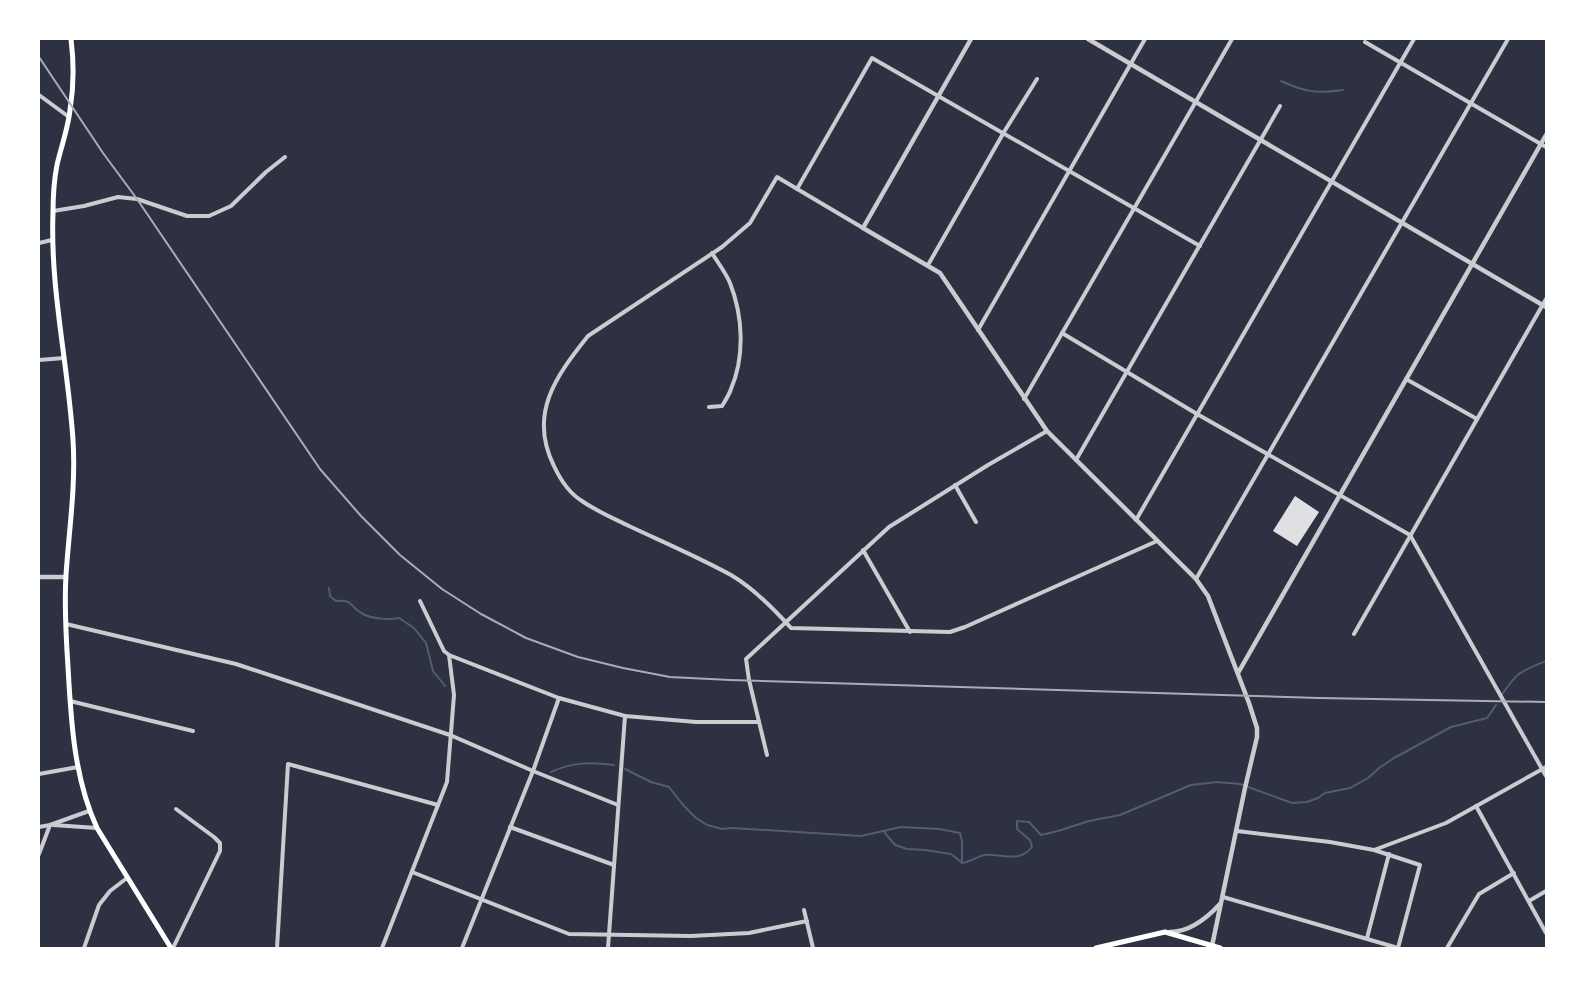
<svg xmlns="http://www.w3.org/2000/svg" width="1585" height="987" viewBox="0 0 1585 987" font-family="'DM Sans',sans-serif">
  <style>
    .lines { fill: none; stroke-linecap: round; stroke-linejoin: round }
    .stream { stroke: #4f5d75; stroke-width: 2 }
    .building { fill: #e0e0e3 }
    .minor { stroke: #caccd0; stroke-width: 4 }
    .tertiary { stroke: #caccd0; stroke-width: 4.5 }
    .secondary { stroke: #fff; stroke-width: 5 }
    .rail { stroke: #abadb3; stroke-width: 2 }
  </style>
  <rect width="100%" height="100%" fill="#2d3142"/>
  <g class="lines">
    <g class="stream">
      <path d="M1281,81C1305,92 1317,94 1343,90"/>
      <path d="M329,588L330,596L336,601C354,599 349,607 363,614C373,619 388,620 399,618L414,628L426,643L433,671L445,686"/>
      <path d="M1501,696C1517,672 1519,672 1546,661"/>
      <path d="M625,769L651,782L669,787L684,806L696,818L707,825L722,829L732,828L861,836L901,827L939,829L960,833L962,841V863C970,862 976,857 984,855C1001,853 1019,864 1032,847L1030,840L1017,829V821L1029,822L1041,835L1058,831L1089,821L1120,815L1191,785L1217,782L1240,784L1292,803L1307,802L1318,798L1325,793L1350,788L1368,778L1379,768L1394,758L1451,727L1487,718L1496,705"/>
      <path d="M551,772C573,762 590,762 614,765"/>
      <path d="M885,831V833L895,845L907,849L925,850L951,854L961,862"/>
    </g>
  </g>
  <path class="building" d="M1295,496L1319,512L1297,546L1273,531Z"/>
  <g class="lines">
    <g class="minor">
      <path d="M1365,42L1546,147"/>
      <path d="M39,95L69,117"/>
      <path d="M797,189L872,58L1200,246"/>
      <path d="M53,211L84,206L118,197L137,199L187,216H209L231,206L266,172L285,157"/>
      <path d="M863,228L777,177L750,223L722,247L588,336C556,376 528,414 554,466C560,479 569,493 582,501C596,511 613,518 629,526C663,542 698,557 731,575C753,588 774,609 791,628L950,632L965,627L1157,541"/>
      <path d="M39,243L52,240"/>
      <path d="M928,265L1004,132L1037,79"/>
      <path d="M978,330L1145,39"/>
      <path d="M1062,333L1197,414L1410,535L1546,776"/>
      <path d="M39,360L64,358"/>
      <path d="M1406,379L1477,419"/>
      <path d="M1024,399L1232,39"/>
      <path d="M709,407L722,406C725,401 729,395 731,389C745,356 743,316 730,283C726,273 718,263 712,253"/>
      <path d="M1076,460L1280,106"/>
      <path d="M955,485L976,522"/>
      <path d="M1136,520L1414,39"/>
      <path d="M863,550L910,632"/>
      <path d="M1196,579L1508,39"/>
      <path d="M66,624L236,664L450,735L533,771L618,805"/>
      <path d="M1354,634L1546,299"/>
      <path d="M449,655L559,698L625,716L696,722H759"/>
      <path d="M70,701L193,731"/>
      <path d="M767,755L749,680L746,659L889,527L988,465L1047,431"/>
      <path d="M39,774L78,767"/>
      <path d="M1476,806L1546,933"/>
      <path d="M53,825L97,828"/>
      <path d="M39,827L50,825L89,811"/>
      <path d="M510,827L614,865"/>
      <path d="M1237,831L1330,842L1374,850L1446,823L1546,767"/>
      <path d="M1374,850L1420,865L1398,948"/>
      <path d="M39,854L50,825"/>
      <path d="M412,872L569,934L691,936L749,933L807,921"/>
      <path d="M1223,897L1398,948"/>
      <path d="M1529,901L1546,891"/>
      <path d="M804,910L813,948"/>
      <path d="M1367,938L1389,854"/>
      <path d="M84,948L99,905L110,891L127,878"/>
      <path d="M173,948L220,851V843L214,837L176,809"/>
      <path d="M277,948L288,764L438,805"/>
      <path d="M382,948L447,782L454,695L449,655L444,651L420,601"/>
      <path d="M462,948L533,771L559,698"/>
      <path d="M608,948L625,716"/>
      <path d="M1447,948L1479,894L1514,873"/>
    </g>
    <g class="tertiary">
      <path d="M971,39L863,228L940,273L1047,431L1196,579L1208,596L1249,703L1257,728V737L1245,788L1212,946"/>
      <path d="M1088,39L1546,307"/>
      <path d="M39,577H66"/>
      <path d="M1238,673L1546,135"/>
      <path d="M1170,932C1190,932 1207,918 1220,904"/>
    </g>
    <g class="secondary">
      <path d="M71,39C74,63 74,86 70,110C68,129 61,147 57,165C54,180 53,197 53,213C50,289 68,364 73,440C76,485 69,530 66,575C64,606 66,637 68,667C71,721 74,778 97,828L171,948"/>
      <path d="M1096,948L1165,932L1220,948"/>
    </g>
    <path class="rail" d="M39,57L103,153L137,199L320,469L361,516L400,555L442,589L481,614L526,638L578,657L623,668L670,677L730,680L1319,698L1546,702"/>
  </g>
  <rect width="1585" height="987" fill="none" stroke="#ffffff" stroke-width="80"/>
</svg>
